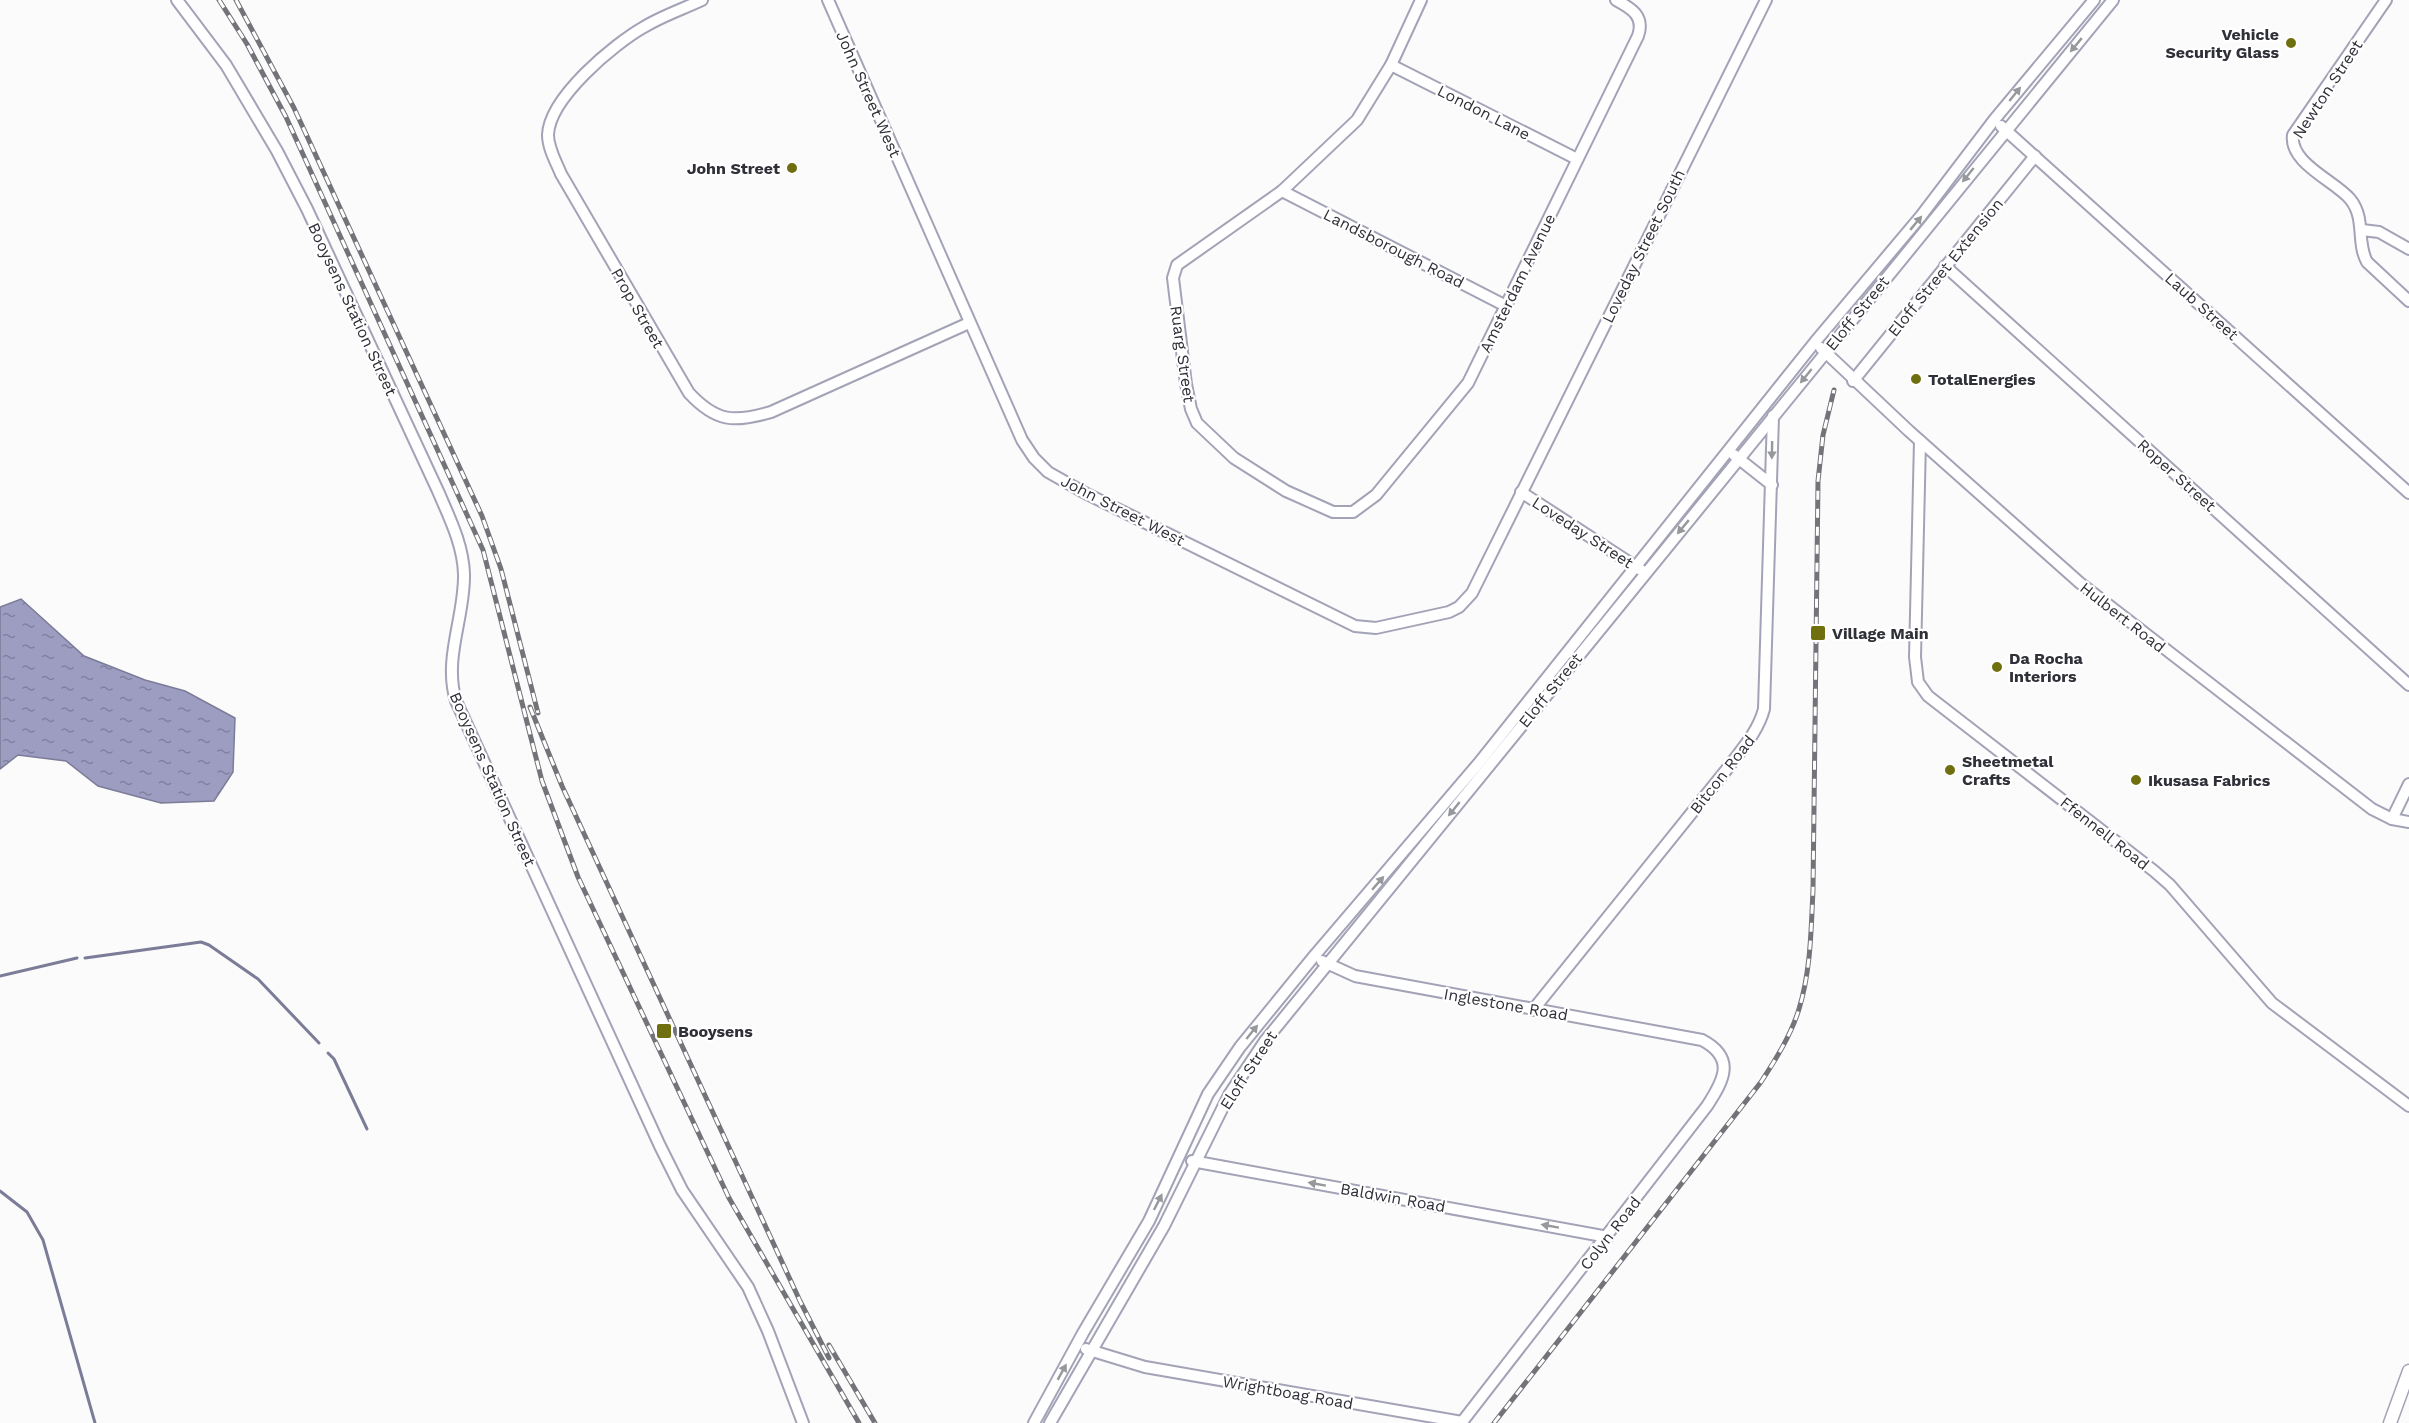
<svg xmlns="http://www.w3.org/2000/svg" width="2409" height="1423" viewBox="0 0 2409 1423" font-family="'Work Sans',sans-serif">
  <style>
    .water { fill: url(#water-ripples); stroke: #7b7c98; stroke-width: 1.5 }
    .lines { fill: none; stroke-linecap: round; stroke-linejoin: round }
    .stream { stroke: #7b7c98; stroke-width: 3 }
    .minor-casing { stroke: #a3a3b7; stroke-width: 14 }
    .major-casing { stroke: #a3a3b7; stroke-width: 15 }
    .minor { stroke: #fff; stroke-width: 10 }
    .major { stroke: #fff; stroke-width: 12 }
    .rail-casing { stroke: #737479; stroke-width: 5 }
    .rail { stroke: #fff; stroke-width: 3; stroke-dasharray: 9; stroke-linecap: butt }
    .oneway { fill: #97989c }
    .poi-dot { fill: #706f10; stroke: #fff; stroke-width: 2 }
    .labels { text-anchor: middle; stroke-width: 4.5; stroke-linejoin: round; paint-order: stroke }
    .poi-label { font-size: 16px; font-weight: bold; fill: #2f3038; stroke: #fff; text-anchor: start }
    .street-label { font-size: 16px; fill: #2f3038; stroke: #fff }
  </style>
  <defs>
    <pattern id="water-ripples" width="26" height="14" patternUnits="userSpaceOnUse" patternTransform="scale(1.5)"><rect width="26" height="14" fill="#9c9dc1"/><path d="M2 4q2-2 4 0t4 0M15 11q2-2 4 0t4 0" fill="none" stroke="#80809e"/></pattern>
  </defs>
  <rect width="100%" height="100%" fill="#fbfbfb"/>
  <path class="water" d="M21,599L84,656L145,680L185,691L235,718L233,772L214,801L161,803L98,786L66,761L18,755L0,769V607Z"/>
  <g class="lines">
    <g class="stream">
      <path d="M85,958L201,942L209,945L258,979L319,1043"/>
      <path d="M0,976L77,958"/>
      <path d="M328,1053L334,1059L367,1129"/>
      <path d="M0,1191L27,1212L43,1240L95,1423"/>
    </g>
    <defs>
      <g id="minor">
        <path d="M177,0L226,65L277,151L307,209L438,491C449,517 463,544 464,574C465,617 443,658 456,701L660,1146L682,1190L748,1287L768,1331L803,1423"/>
        <path d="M702,0C683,9 662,16 644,27C614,44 549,98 548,135C548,148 556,162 561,174L689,393C716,422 734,423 771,412L969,323"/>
        <path d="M828,0L1022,440L1034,458L1048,472L1085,493L1355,626L1376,628L1449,612L1459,607L1472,593L1766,0"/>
        <path d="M1421,0L1391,65L1357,120L1282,191L1177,265L1173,278L1186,384L1191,409L1197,423L1234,458L1286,491L1333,512H1353L1376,495L1468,383L1638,36C1645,16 1631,8 1616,0"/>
        <path d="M2386,0L2293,135C2289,163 2335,181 2350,199C2366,218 2356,242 2367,262L2409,301"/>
        <path d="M1391,65L1577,159"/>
        <path d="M2001,126L2409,493"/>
        <path d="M1282,191L1506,306"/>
        <path d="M2362,230L2379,232L2409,249"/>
        <path d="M1945,266L2409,685"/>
        <path d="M1821,348L1909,431L2080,583L2372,809L2392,819L2409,822"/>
        <path d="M1853,381L2035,156"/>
        <path d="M1920,441L1915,657L1918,682L1928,696L2154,871L2170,885L2272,1003L2409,1106"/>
        <path d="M1734,455L1772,485"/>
        <path d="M1521,492L1641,570"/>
        <path d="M2392,819L2409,784"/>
        <path d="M1533,1010L1727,769C1741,750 1758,732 1764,709L1773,416"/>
        <path d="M1192,1161L1608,1237"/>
        <path d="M1086,1349L1145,1367L1462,1422L1707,1106C1724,1080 1736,1058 1702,1040L1355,976L1322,961"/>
        <path d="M1034,1423L1083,1333L1149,1221L1208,1094L1240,1047L1315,955L1478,764L1815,342L1921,216L1994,120L2094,0"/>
        <path d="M1050,1423L1164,1226L1229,1095L1265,1041L2113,0"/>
      </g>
      <path id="major" d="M2390,1423L2409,1371"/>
    </defs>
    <use href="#minor" class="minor-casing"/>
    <use href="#major" class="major-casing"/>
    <use href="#minor" class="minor"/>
    <use href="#major" class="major"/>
    <defs>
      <g id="rail">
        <path d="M219,0L247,44L286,117L483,550L542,781L578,877L729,1198L859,1423"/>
        <path d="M236,0L294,108L482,516L501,569L538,713"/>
        <path d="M530,707L562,786L800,1301L829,1358"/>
        <path d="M829,1345L875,1423"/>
        <path d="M1494,1423L1761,1082C1776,1059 1791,1035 1799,1009C1811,970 1811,929 1813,890L1818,481L1823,435L1834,390"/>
      </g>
    </defs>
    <use href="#rail" class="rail-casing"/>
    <use href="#rail" class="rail"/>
  </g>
  <defs><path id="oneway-solid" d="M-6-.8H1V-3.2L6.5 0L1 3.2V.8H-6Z" transform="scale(1.5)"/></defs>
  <g class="oneway">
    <use href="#oneway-solid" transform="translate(2076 45) rotate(130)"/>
    <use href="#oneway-solid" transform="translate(2015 94) rotate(-51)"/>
    <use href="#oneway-solid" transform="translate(1968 175) rotate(129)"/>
    <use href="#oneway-solid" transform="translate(1916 223) rotate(-50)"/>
    <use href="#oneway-solid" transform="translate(1806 376) rotate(129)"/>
    <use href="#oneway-solid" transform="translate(1772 450) rotate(91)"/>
    <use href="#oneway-solid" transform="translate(1683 527) rotate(130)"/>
    <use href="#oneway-solid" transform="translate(1454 809) rotate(129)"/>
    <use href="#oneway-solid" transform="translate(1378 883) rotate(-49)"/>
    <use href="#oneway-solid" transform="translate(1252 1032) rotate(-51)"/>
    <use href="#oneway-solid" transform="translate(1317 1184) rotate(-170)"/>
    <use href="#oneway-solid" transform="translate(1158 1202) rotate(-63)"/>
    <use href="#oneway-solid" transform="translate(1550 1226) rotate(-170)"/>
    <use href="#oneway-solid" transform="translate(1062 1372) rotate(-61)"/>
  </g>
  <g class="poi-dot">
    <circle cx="2291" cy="43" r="6"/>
    <circle cx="792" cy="168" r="6"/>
    <circle cx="1916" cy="379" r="6"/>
    <rect x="1810" y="625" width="16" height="16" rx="3"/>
    <circle cx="1997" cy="667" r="6"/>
    <circle cx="1950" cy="770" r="6"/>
    <circle cx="2136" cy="780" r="6"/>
    <rect x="656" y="1023" width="16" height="16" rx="3"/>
  </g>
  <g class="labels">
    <g class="poi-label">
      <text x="2279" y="40" text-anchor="end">Vehicle<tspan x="2279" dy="18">Security Glass</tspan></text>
      <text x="780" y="174" text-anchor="end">John Street</text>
      <text x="1928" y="385">TotalEnergies</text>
      <text x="1832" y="639">Village Main</text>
      <text x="2009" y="664">Da Rocha<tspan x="2009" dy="18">Interiors</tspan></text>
      <text x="1962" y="767">Sheetmetal<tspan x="1962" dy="18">Crafts</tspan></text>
      <text x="2148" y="786">Ikusasa Fabrics</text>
      <text x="678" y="1037">Booysens</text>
    </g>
    <g class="street-label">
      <text transform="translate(2327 89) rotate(-57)" y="6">Newton Street</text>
      <text transform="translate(869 94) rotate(66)" y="6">John Street West</text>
      <text transform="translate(1484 112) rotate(27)" y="6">London Lane</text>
      <text transform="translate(1643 246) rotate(-64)" y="6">Loveday Street South</text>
      <text transform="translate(1394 248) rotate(27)" y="6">Landsborough Road</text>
      <text transform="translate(1945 267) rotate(-51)" y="6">Eloff Street Extension</text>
      <text transform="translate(1517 283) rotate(-64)" y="6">Amsterdam Avenue</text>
      <text transform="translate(2202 306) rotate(42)" y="6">Laub Street</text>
      <text transform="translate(638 308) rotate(60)" y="6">Prop Street</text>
      <text transform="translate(353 309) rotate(65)" y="6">Booysens Station Street</text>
      <text transform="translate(1857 313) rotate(-51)" y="6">Eloff Street</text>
      <text transform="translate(1183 354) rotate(82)" y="6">Ruarg Street</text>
      <text transform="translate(2177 475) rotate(42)" y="6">Roper Street</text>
      <text transform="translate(1123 510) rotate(27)" y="6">John Street West</text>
      <text transform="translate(1583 532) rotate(33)" y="6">Loveday Street</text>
      <text transform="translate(2123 617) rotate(38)" y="6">Hulbert Road</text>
      <text transform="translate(1550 690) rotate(-51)" y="6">Eloff Street</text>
      <text transform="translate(1722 774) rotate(-52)" y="6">Bitcon Road</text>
      <text transform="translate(493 779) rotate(66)" y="6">Booysens Station Street</text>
      <text transform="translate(2105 833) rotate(38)" y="6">Ffennell Road</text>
      <text transform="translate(1506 1004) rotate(10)" y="6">Inglestone Road</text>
      <text transform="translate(1248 1070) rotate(-57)" y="6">Eloff Street</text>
      <text transform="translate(1393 1197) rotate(10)" y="6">Baldwin Road</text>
      <text transform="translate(1610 1233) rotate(-52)" y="6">Colyn Road</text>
      <text transform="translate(1288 1392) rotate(10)" y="6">Wrightboag Road</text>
    </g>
  </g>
</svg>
